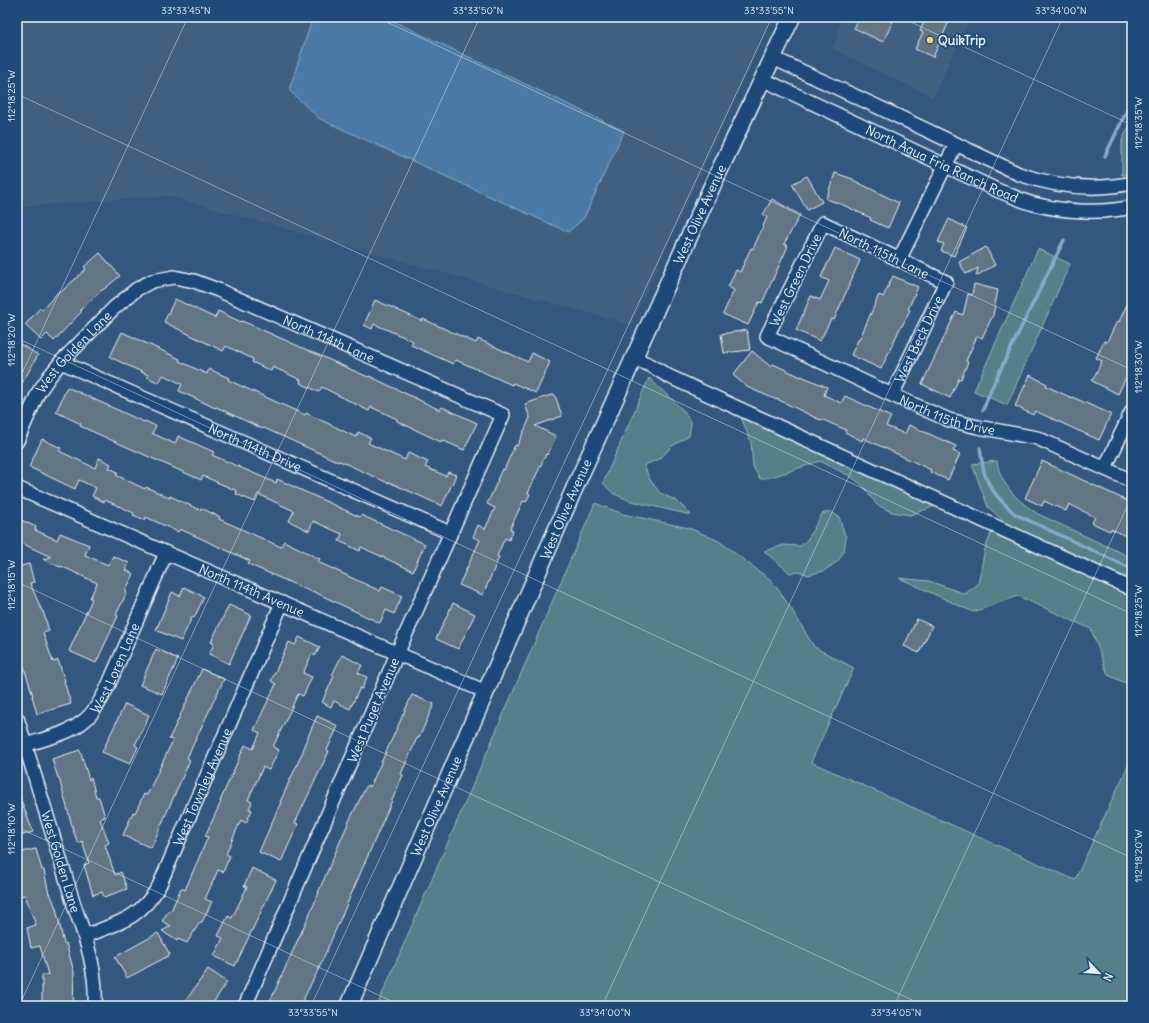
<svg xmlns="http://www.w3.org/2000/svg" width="1149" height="1023" viewBox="0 0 1149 1023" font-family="Delius,sans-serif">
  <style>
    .built { fill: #41607f }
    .green { fill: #548088; stroke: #9eb8c0 }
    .water { fill: #4a7aa6; stroke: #89aac7 }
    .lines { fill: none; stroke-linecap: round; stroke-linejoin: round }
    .stream { stroke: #89aac7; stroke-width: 3.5 }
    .building { fill: #627583; stroke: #e8f1f8 }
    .minor-casing { stroke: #e8f1f8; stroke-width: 16 }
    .major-casing { stroke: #e8f1f8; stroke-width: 19 }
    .minor { stroke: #1f4a7a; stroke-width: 13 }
    .major { stroke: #1f4a7a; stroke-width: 16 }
    .ticks { fill: none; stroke: #e8f1f8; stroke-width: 1; stroke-opacity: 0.45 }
    .poi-dot { fill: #ffd166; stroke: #1f4a7a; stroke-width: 1.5 }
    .labels { text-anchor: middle; stroke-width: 3.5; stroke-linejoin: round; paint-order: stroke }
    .poi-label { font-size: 13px; font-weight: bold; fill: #e8f1f8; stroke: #1f4a7a; text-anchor: start }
    .street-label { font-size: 13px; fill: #e8f1f8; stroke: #1f4a7a }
    .neatline { fill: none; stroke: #e8f1f8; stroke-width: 1.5 }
    .ticks-label { font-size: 10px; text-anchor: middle; fill: #e8f1f8 }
  </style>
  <rect width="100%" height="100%" fill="#33577d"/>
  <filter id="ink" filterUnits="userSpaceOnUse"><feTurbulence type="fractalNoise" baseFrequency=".025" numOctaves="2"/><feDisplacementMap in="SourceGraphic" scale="8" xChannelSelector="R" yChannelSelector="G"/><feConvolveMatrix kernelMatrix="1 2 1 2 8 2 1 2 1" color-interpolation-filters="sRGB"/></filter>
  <g filter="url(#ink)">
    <g class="built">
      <path d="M17,17H771L762,41L631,325L168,196L17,207Z"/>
      <path d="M843,17H971L933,97L832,49L837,36V30Z"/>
    </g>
    <g class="green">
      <path d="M1132,120V174L1122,175V140Z"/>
      <path d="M1038,249L1070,264L1007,405L974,391Z"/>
      <path d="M649,378L685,412L691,424L689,436L672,446L660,459L644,465L650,480L660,493L677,501L691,515L631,501L614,494L603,483Z"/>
      <path d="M740,415L938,505L910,515L892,512L877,505L863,486L850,476L820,461C800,467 780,476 760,479L753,467L751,442Z"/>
      <path d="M997,461C1000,485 1019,502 1038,514L1132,558V580L1006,523L988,507L972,464Z"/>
      <path d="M595,503L623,514L689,528L719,541L772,581L791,608L814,647L854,668L811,762L1075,880L1132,757V994L1126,1006H377Z"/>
      <path d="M830,511L839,517L846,538L844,551L838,561L824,571L808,575L801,572L790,573L764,551L784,545L800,546L807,540L822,514Z"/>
      <path d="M993,529L1132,594V686L1108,675L1091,629L1018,596L973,612L899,578L929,581L965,594L978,584L985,549Z"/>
    </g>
    <path class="water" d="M313,17H385L624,131L584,218L568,232L320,119L289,90Z"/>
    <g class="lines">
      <g class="stream">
        <path d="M1105,156L1132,100"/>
        <path d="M983,410L992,387L1064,240"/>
        <path d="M980,448C982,459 982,470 987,480C992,493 1005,505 1015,514L1132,569"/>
        <path d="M17,966L20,981L21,1006"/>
      </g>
    </g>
    <g class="building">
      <path d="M860,17H895L883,42L854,28Z"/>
      <path d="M926,17H951L933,57L915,49L923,32L920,31Z"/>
      <path d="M835,173L853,179V180L899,203L888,228L870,220L871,218L841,204L826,199Z"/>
      <path d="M807,176L822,202L807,210L792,184Z"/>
      <path d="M772,199L800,215L784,244L788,246L762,303L759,302L748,325L723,314L734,290L728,287L736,270L740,272L751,248L753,249L767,217L763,215Z"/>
      <path d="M949,219L967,228L954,256L941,251L944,244L938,242Z"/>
      <path d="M986,247L995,265L976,276L978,268L966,274L959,262Z"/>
      <path d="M835,248L860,260L834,320L831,319L820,341L796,330L811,296L820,300L829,281L821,277Z"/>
      <path d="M100,253L120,276L103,290V289L80,310L82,311L54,341L47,334L41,340L25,325L40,308L42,310L59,291L61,292L86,269L84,267Z"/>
      <path d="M893,276L918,287L908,309L910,310L902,326H901L881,369L851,355L859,338H860L879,295L883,297Z"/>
      <path d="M974,284L998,290L993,315L982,338L977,336L966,361L968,362L961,379L959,378L950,398L922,384L956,312L963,315L968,294L972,295Z"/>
      <path d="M1132,293V365L1118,394L1092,381L1102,361L1096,358L1104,341L1107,342L1117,321L1119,322Z"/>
      <path d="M175,299L215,318L218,311L241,322L242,321L368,377L369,376L440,410L442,407L477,423L464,450L442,440L441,442L397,421V419L371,407L369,411L322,387L319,392L300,383L301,380L273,367L271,371L252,362L253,359L226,346L223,351L164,322Z"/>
      <path d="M375,300L422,321L423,319L476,343L478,339L528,362L532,353L550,362L536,393L513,383L512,385L456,360L453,364L411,345L413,341L374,324L372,329L364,325Z"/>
      <path d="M747,330L750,350L724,353L721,334Z"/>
      <path d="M122,332L180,359L179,361L207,374L209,369L229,378L228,380L252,391L305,415L306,413L356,437L358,432L371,438L368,443L405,460L408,453L428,462L425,467L446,476L448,472L456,475L442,506L389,482L388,483L340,461L339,462L264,428L263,429L216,407L215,408L188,395L179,391L182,384L163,375L159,383L147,377L148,375L110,357Z"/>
      <path d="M17,342L38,355L17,392Z"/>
      <path d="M752,351L771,367L773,364L801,377V376L827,387L824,395L841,403L845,396L891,417L886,426L905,434L909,425L956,446L953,451L960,454L948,480L930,472L931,470L906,458L863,438L862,441L845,432L846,430L821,419L820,420L777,399V400L747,387L733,375Z"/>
      <path d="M1030,375L1047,384L1046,386L1072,398V397L1111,414L1099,440L1035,411L1033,415L1015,406Z"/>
      <path d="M67,387L144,422L145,421L156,426L152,433L175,444L178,436L214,452L212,455L276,483L277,479L360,517L361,515L425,544L413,571L361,547L360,551L339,541L342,534L313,521L309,531L289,521L294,511L258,494L255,502L236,494L237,491L203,476L201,480L80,426L81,424L56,412Z"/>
      <path d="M551,395H555L562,416L535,426L556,436L547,455L546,454L528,493L530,494L526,502L523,501L510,529L513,531L509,540L505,538L497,556L499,557L483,595L459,585L480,540L473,537L478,525L485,529L495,508L487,504L498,480H497L502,469L504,470L515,445L517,446L530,418L525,404Z"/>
      <path d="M42,439L61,448L59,451L95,468L99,458L111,464L109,468L118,472L116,475L145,489L146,487L170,498V496L200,510L201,508L220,517L219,519L281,547L284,541L320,559L318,562L380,591L382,587L402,596L394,614L386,610L380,623L312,591V592L248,564L250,561L180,529L178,532L146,517L145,520L133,515L134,513L105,500L104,502L92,496L96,488L79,480L75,489L29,467Z"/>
      <path d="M1042,461L1132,503V532L1130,538L1111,529L1110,531L1092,523L1095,517L1069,504L1066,511L1044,501L1042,506L1025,498Z"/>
      <path d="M17,518L36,527L35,530L57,540L60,533L89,545L85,555L108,565L113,556L129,563L126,570L134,574L125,591L127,592L116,615L118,616L96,663L69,651L92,599L90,598L97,583L61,566L60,567L43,559L51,557L17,541Z"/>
      <path d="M29,564L34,582L30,583L42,611H43L49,631L43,633L53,662L58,660L65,681H64L71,704L37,714L32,696H33L17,645V567Z"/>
      <path d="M184,587L204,597L194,618L192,617L181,641L156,630L172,592L180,596Z"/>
      <path d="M453,603L475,614L458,649L436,639Z"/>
      <path d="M229,605L251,615L229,664L209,654L214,644L211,642Z"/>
      <path d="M917,619L932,626L919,653L904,646Z"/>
      <path d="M299,637L320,647L315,656L312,654L303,673L312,677L303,696L298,694L273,747L279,750L269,770L263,767L248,800L252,802L249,809L252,810L246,823L241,820L226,854L230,856L223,872L218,870L205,899L212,902L202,922H200L187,943L178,939L177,941L162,931L171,926L162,921L169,910L171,911L181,888L185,890L208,837L205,836L221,802L220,801L245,745L253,749L260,733L254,730L276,684L271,681L289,642L295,645Z"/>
      <path d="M156,649L178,659L162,694L140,685Z"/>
      <path d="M342,655L362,665L358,673L367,677L362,689L360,688L350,709L334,701L331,707L322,702L334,676L332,675Z"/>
      <path d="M202,669L224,679L187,758L190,760L151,848L123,835L133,812L135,813L144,794L147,795L173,740L169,739Z"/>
      <path d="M412,695L434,704L419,738H417L401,774L403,775L320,966L300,1006H268L319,893H318L349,821L367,785L370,787Z"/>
      <path d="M125,704L149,715L135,745L138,747L130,764L102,752Z"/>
      <path d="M317,716L338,726L327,750L329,751L295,823L298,824L281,862L259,852L281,802H280L304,749L303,748Z"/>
      <path d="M80,750L89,780L91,777L96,797H99L105,817L100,819L109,843L105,845L115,875L121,872L127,889L104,897L102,892L93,895L84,865L89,863L82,841L78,843L74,833L59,778H58L52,759Z"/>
      <path d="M17,792H18L33,832L17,837Z"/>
      <path d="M36,849L42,870H44L49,894L50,893L56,908L64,944L66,943L74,972L73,1006H42V975H48L40,946L31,948L27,928L36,925L25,895L19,896L17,885V853Z"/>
      <path d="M252,868L276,880L235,966L214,956L223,938L218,936L228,916L232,918L247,887L244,886Z"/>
      <path d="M158,933L170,955L127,978L115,957Z"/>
      <path d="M208,969L227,982L211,1006H182Z"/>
    </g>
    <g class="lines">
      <defs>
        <g id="minor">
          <path d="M773,58L876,106L1019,174C1056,187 1094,191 1132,183"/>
          <path id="s1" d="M762,79L999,191C1011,195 1022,201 1034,204C1065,212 1101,214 1132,207"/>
          <path d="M899,260L956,144"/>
          <path d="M634,358L652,366L668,376L1132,589"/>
          <path id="s2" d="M61,362L450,533"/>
          <path id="s3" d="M892,395L946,282L823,223L767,336L892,395L949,420L978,427L1037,438L1132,481"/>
          <path id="s4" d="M17,441L38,393L49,377L61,362L114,308L137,289L152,281L174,277L194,281L218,290L503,415L397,654L245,1006"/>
          <path d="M1105,468L1132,411"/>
          <path id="s5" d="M17,488L486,692"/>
          <path id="s6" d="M17,718L76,911C87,941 97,973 95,1006"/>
          <path id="s7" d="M25,745C44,739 65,735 81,723C93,715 102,699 108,686L166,553"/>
          <path id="s8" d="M85,936C118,923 140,919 159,886L282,603"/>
        </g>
        <g id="major">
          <path id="s9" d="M349,1006L575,487L714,182L792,17"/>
        </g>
      </defs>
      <use href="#minor" class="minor-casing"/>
      <use href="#major" class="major-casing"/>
      <use href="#minor" class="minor"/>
      <use href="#major" class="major"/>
    </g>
  </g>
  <path class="ticks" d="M376,17L1132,370M900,17L1132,125M17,94L1132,614M17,338L1132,858M17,384L188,17M17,582L925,1006M17,827L402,1006M19,1006L480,17M311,1006L772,17M602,1006L1063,17M894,1006L1132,496"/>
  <circle class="poi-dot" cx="930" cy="40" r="4"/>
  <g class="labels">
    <g class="poi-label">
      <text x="938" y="45">QuikTrip</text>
    </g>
    <g class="street-label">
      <text dy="5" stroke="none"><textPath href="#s1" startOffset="199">North Agua Fria Ranch Road</textPath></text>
      <text dy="5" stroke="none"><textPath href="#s9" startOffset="866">West Olive Avenue</textPath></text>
      <text transform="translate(884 253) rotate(26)" y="5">North 115th Lane</text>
      <text transform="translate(795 280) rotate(-64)" y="5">West Green Drive</text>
      <text dy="5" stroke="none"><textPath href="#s4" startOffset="403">North 114th Lane</textPath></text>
      <text dy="5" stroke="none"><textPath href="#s3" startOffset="62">West Beck Drive</textPath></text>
      <text dy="5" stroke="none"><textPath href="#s4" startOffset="107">West Golden Lane</textPath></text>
      <text dy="5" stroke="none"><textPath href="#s3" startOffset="585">North 115th Drive</textPath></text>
      <text dy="5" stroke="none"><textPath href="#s2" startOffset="212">North 114th Drive</textPath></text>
      <text dy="5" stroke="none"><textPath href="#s9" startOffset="542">West Olive Avenue</textPath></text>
      <text dy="5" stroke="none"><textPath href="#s5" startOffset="256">North 114th Avenue</textPath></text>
      <text dy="5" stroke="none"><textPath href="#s7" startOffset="126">West Loren Lane</textPath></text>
      <text transform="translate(373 710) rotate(-67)" y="5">West Puget Avenue</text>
      <text dy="5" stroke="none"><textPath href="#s8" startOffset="200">West Townley Avenue</textPath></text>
      <text dy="5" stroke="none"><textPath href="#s9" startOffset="218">West Olive Avenue</textPath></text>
      <text dy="5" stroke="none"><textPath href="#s6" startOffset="150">West Golden Lane</textPath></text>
    </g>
  </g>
  <rect width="1149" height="1023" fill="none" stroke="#1f4a7a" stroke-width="44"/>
  <g transform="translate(1099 973) rotate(115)" stroke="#1f4a7a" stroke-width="3" paint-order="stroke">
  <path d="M0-3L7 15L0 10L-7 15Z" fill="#e8f1f8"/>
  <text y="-6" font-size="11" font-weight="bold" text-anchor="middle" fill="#e8f1f8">N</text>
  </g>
  <rect x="22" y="22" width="1105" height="979" class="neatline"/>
  <g class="ticks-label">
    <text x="186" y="14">33°33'45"N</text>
    <text x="478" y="14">33°33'50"N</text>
    <text x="769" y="14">33°33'55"N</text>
    <text x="1061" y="14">33°34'00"N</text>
    <text transform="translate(11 96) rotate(-90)" y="4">112°18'25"W</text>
    <text transform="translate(1138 123) rotate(-90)" y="4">112°18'35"W</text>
    <text transform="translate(11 340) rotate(-90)" y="4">112°18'20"W</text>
    <text transform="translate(1138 367) rotate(-90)" y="4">112°18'30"W</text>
    <text transform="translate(11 585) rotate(-90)" y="4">112°18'15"W</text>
    <text transform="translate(1138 611) rotate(-90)" y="4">112°18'25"W</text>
    <text transform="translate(11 829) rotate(-90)" y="4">112°18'10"W</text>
    <text transform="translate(1138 856) rotate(-90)" y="4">112°18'20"W</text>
    <text x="313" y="1016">33°33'55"N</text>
    <text x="605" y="1016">33°34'00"N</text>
    <text x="896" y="1016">33°34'05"N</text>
  </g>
</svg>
